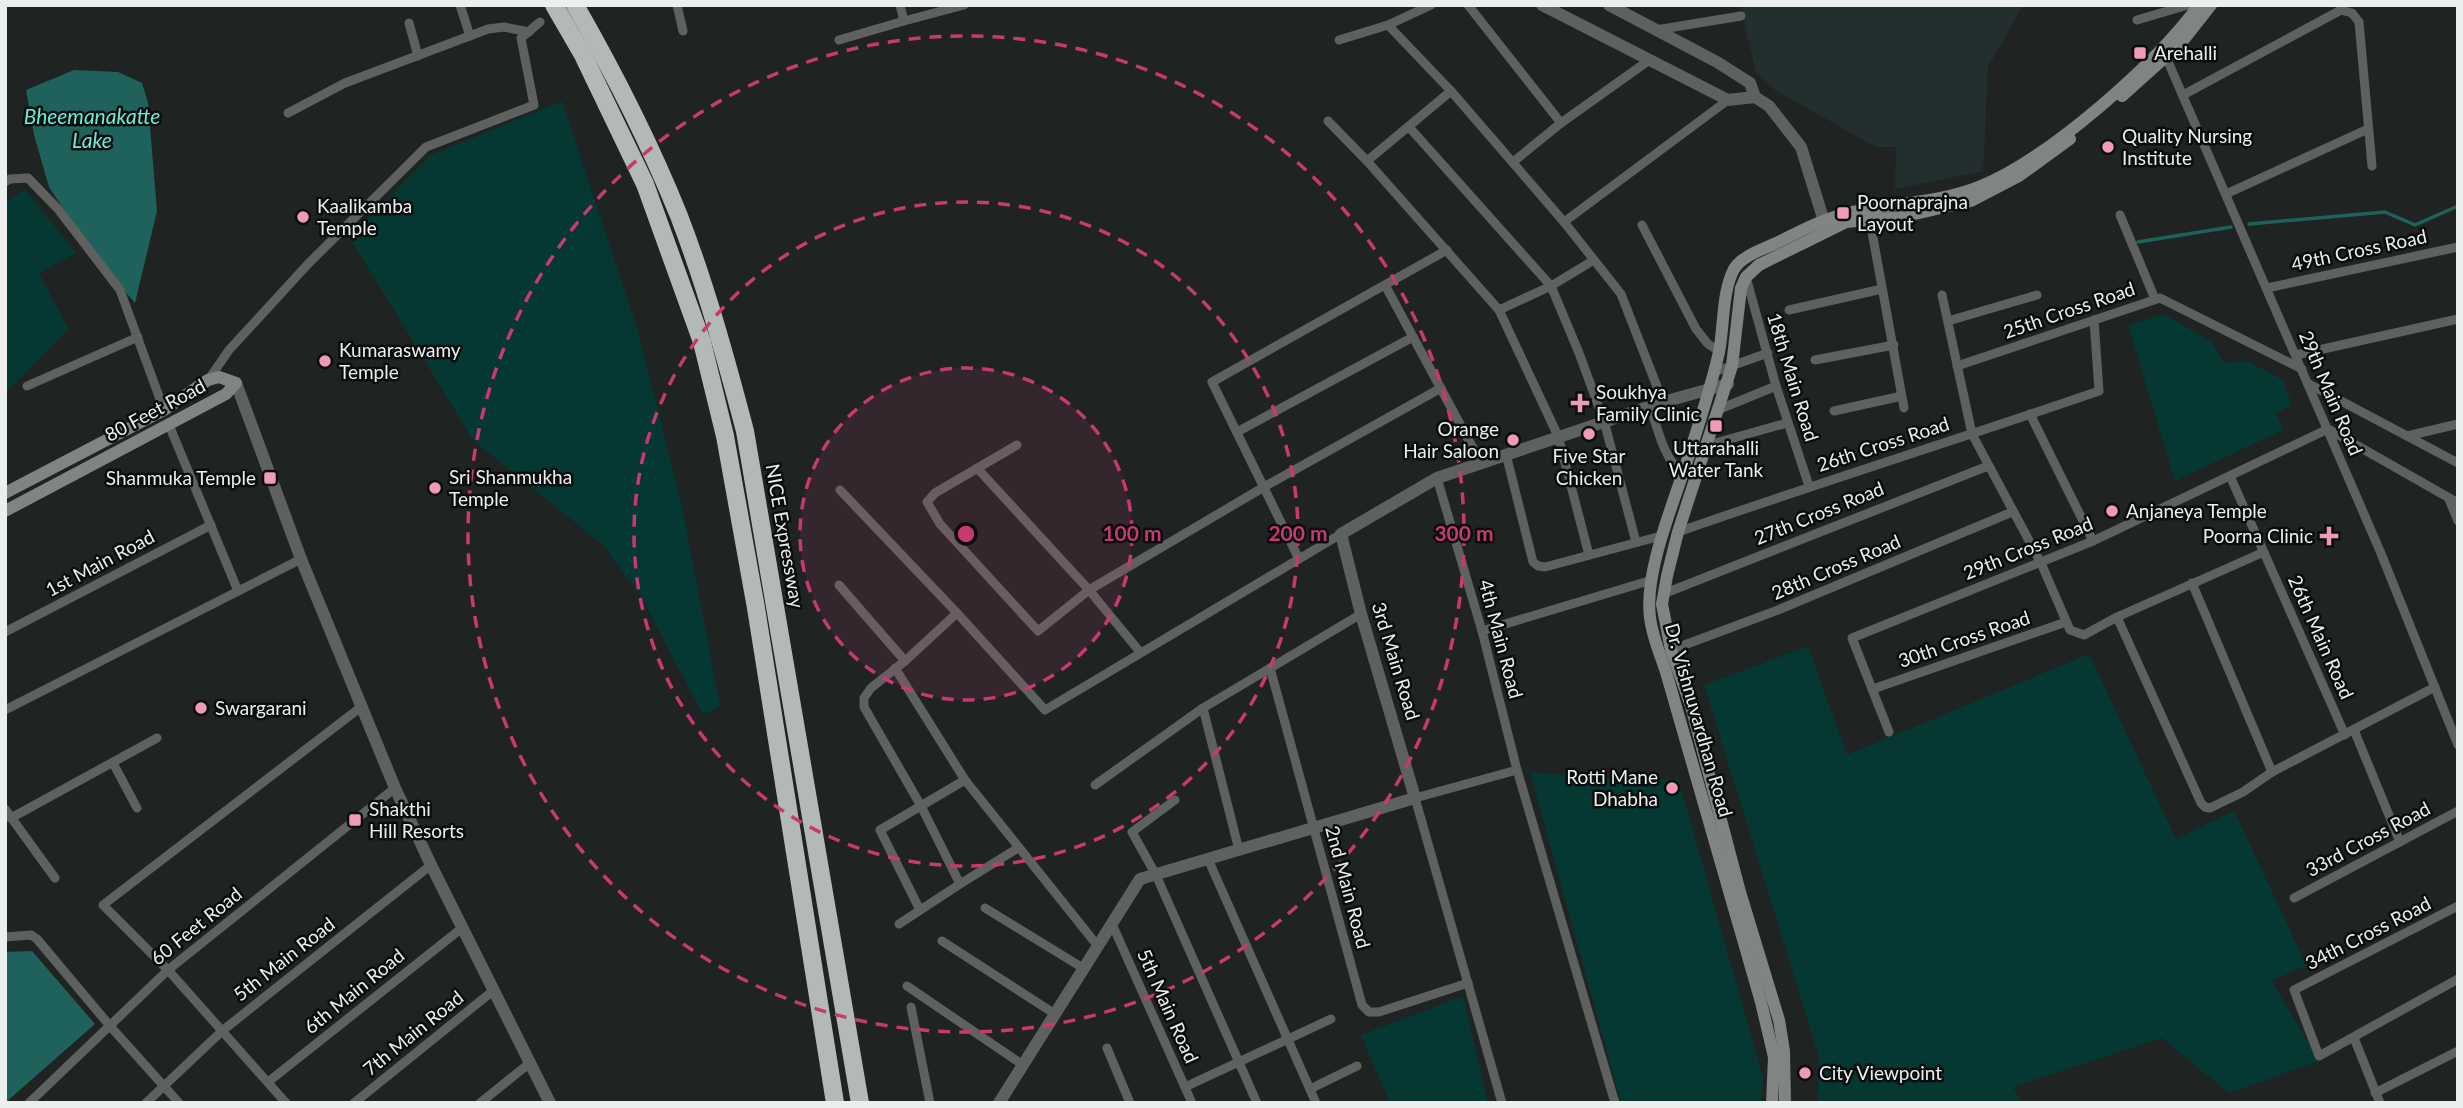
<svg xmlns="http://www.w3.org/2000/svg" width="2463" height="1108" viewBox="0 0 2463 1108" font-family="Lato,sans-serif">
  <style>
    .built { fill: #222f2e }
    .green { fill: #053733 }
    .water { fill: #1e625b }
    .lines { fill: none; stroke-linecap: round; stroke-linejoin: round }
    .stream { stroke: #1e625b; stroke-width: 3.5 }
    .minor { stroke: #5f6161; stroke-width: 9 }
    .tertiary { stroke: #5f6161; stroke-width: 12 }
    .secondary { stroke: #808584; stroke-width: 12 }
    .motorway { stroke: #b2b9b7; stroke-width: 18 }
    .ring { fill: none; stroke: #c83871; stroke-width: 3.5; stroke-dasharray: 12 9 }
    .poi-dot { fill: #ef9ab7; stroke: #0b0d0d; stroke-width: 2.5 }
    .labels { text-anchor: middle; stroke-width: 5; stroke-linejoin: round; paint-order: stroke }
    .poi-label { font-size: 19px; fill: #ebefee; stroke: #0b0d0d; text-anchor: start }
    .street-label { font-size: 19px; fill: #ebefee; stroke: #0b0d0d }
    .water-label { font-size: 21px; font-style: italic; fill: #6ceadd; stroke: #0b0d0d }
    .centre { fill: #c83871; stroke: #0b0d0d; stroke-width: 3.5 }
    .ring-label { font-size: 21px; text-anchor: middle; font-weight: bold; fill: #c83871; stroke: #0b0d0d; stroke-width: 5; stroke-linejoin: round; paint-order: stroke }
  </style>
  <rect width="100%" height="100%" fill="#1f2423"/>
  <path class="built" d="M1740,5H2023L1988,67L1983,171L1895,189L1896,147H1876L1775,90L1756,72Z"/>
  <g class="green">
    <path d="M562,101L637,328L682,506L720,706L703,715L642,598L604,546L473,440L350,238L431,155Z"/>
    <path d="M25,189L76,253L39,273L68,329L5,394V202Z"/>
    <path d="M2164,314L2212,342L2224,363L2248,361L2283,380L2292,405L2276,413L2283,430L2175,481L2128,325Z"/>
    <path d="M1808,646L1847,755L2089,654L2176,839L2234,811L2307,966L2271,980L2319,1061L2229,1093L2162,1038L2013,1087L2022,1103H1817L1819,1057L1704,685Z"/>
    <path d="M1530,772L1633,781L1678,778L1763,1077L1761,1103H1621Z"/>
    <path d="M1463,996L1488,1103H1390L1361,1035Z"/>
  </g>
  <g class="water">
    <path d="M74,70L118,72L142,83L148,103L157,211L135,303L94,255L49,187L34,135L26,90Z"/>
    <path d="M32,951L95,1024L5,1103V952Z"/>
  </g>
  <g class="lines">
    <g class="stream">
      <path d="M2249,224L2385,212L2415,225L2458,206"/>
      <path d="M2138,242L2231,227"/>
    </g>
    <g class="minor">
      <path d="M460,5L470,36"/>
      <path d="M677,5L683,31"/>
      <path d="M900,5L904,21L964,5"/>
      <path d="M1431,5L1388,25L1451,91L1564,222L1728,100"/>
      <path d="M1468,5L1561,123"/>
      <path d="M2137,20L2188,5"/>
      <path d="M409,23L418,56"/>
      <path d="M1656,30L1741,16"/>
      <path d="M839,40L904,21"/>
      <path d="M1339,40L1388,25"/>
      <path d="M2166,57L2380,551L2458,745"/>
      <path d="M2183,95L2341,10L2352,13L2359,22L2372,166"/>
      <path d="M288,113L345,83L488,29L504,27L529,32"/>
      <path d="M1328,121L1367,161L1499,310L1558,436L1589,555"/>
      <path d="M1409,127L1551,286L1579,353L1604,421L1636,542"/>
      <path d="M1367,161L1451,91"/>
      <path d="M1513,162L1561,123L1648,61"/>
      <path d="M5,182L10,179L28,178L58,209L120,290L164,410"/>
      <path d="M2226,194L2368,129"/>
      <path d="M2120,215L2155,299"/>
      <path d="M1870,221L1904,408"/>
      <path d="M1564,222L1621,294L1663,402"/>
      <path d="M1642,225L1696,329L1708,344L1719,351"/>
      <path d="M1746,277L1776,386L1809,486"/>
      <path d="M1385,285L1481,463"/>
      <path d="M2267,288L2458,247"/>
      <path d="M1942,295L1972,434L2041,563L2070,630L2084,635L2117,617L2264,552"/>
      <path d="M1499,310L1551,286L1594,260"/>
      <path d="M1789,310L1882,289"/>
      <path d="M1948,321L2037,295"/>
      <path d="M2296,355L2458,319"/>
      <path d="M1815,360L1894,345"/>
      <path d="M1957,366L2160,298L2302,369"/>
      <path d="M1714,372L1768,353"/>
      <path d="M209,379L229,350L308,264L426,147L534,105L521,38L540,22"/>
      <path d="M2309,384L2458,463"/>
      <path d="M27,386L138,337"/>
      <path d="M1650,406C1658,429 1663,458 1683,474"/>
      <path d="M1720,409L1776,386"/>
      <path d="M1834,411L1902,396"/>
      <path d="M2030,414L2093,541"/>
      <path d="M169,425L238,591"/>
      <path d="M1237,432L1413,337"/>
      <path d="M2407,436L2458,424"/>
      <path d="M1708,445L1787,423"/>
      <path d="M1506,454L1533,562L1538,566L1545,567L1661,536"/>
      <path d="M977,468L1089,590L1038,631L940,524L927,502L935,493L1017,445"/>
      <path d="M2230,476L2345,735"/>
      <path d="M1437,478L1482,631L1517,770L1615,1103"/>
      <path d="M840,490L957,613"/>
      <path d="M2449,499L2458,521"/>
      <path d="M1678,532C1818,483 1959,439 2099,391L2094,320"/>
      <path d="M1299,559L1212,382L1447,250"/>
      <path d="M2192,583L2272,772"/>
      <path d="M839,585L905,661"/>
      <path d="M1663,594L1988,466"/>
      <path d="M2117,617L2201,803L2205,807L2210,808L2243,792L2272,772L2435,687"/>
      <path d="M1482,631L1652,580"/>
      <path d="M5,632L211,525"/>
      <path d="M1671,650L1778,610L2012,512"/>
      <path d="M1140,652L1089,590L1264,487L1441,388"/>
      <path d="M895,668L965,780L1097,945"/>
      <path d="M1270,668L1362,1005L1369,1012H1379L1468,983"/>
      <path d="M1873,689L2066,622"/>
      <path d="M1203,708L1239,850"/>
      <path d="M5,710L301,559"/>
      <path d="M2354,730L2400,842"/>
      <path d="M1889,732L1852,638L2093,541L2328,429L2458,503"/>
      <path d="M113,763L137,808"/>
      <path d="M1095,785L1203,708L1361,614"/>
      <path d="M1175,800L1132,832L1156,875L1257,1103"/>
      <path d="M5,809L55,878"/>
      <path d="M11,818L157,738"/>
      <path d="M1018,848L960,884L921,806L864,707V698L871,688L905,661L957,613L1045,710L1341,534"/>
      <path d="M1208,859L1316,1103"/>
      <path d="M2294,898L2458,811"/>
      <path d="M2458,906L2294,990L2319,1056L2458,979"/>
      <path d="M985,908L1083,968"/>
      <path d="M920,910L880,830L965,780"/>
      <path d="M899,924L960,884"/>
      <path d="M1112,924L1192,1103"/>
      <path d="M5,937L31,935L37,939L110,1026L179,1103"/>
      <path d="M942,941L1055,1014"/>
      <path d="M907,986L1023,1065"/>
      <path d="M911,1007L930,1103"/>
      <path d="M2354,1038L2380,1103"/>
      <path d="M1107,1048L1130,1103"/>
      <path d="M268,1082L462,928"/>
      <path d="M1185,1087L1331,1019"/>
      <path d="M1310,1089L1357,1066"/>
      <path d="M2375,1093L2458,1051"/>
      <path d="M29,1103L168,970L395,788"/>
      <path d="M146,1103L222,1031L431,865"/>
      <path d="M286,1103L168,970L103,905L361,707"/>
      <path d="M354,1103L494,990"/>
      <path d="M480,1103L531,1062"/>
      <path d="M1502,1103L1415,798L1517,770"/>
    </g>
    <g class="tertiary">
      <path d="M1542,5L1728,100L1755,97"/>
      <path d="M1609,5L1717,62L1750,83L1755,97L1769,106L1801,147L1827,231"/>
      <path d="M236,383L301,559L395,788L431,865L550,1103"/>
      <path d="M999,1103L1140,879L1415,798L1361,614L1341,534L1437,478L1663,402L1728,384"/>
    </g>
    <g class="secondary">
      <path d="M2122,96L2181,43L2211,5"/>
      <path d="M5,493L164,410L208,380L219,377L236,383L226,394L5,511"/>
      <path d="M1772,1103L1774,1057L1761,1002L1666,672C1660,654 1652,636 1650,617C1644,572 1674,502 1688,458C1699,423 1711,388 1719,352C1724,327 1722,291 1734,269C1742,256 1761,250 1774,244C1799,232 1824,218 1852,212C1895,203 1939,203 1981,186C2049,158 2155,65 2199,5"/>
      <path d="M1785,1103L1784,1051L1779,1020L1740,892L1691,706L1671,650L1662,604L1667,576L1678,532L1732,366L1741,288L1746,277L1759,265L1846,222L1902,217L1971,201L2019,176L2070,139"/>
    </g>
    <g class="motorway">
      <path d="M554,5L583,55L645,184L702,342L725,436L756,608L835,1103"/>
      <path d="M575,5C614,73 650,144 679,216C706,286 726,359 745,431L860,1103"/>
    </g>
  </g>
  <circle cx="966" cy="534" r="166" fill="#c83871" fill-opacity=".12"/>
  <g class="ring">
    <circle cx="966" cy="534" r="166"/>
    <circle cx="966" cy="534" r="332"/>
    <circle cx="966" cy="534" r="498"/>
  </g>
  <g class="poi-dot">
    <rect x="2133" y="46" width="14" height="14" rx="3.5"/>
    <circle cx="2108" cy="147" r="7"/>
    <rect x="1836" y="206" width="14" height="14" rx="3.5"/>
    <circle cx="303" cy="217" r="7"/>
    <circle cx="325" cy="361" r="7"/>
    <path d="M1576.5 392.5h7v7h7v7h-7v7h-7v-7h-7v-7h7z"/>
    <rect x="1709" y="419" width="14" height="14" rx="3.5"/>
    <circle cx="1589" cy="434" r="7"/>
    <circle cx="1513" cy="440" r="7"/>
    <rect x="263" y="471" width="14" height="14" rx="3.5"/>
    <circle cx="435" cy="488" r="7"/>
    <circle cx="2112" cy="511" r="7"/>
    <path d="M2325.5 525.5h7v7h7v7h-7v7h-7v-7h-7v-7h7z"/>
    <circle cx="201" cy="708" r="7"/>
    <circle cx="1672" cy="788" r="7"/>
    <rect x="348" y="813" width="14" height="14" rx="3.5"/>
    <circle cx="1805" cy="1073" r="7"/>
  </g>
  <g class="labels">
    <g class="poi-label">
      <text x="2154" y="60">Arehalli</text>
      <text x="2122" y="143">Quality Nursing<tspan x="2122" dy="22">Institute</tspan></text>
      <text x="1857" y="209">Poornaprajna<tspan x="1857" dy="22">Layout</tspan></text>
      <text x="317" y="213">Kaalikamba<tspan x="317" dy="22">Temple</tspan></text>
      <text x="339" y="357">Kumaraswamy<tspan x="339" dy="22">Temple</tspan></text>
      <text x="1596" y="399">Soukhya<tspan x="1596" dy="22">Family Clinic</tspan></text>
      <text x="1499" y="436" text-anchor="end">Orange<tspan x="1499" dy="22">Hair Saloon</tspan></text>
      <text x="1716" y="455" text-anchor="middle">Uttarahalli<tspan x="1716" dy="22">Water Tank</tspan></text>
      <text x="1589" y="463" text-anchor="middle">Five Star<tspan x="1589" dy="22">Chicken</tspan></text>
      <text x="449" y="484">Sri Shanmukha<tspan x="449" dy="22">Temple</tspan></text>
      <text x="256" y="485" text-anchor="end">Shanmuka Temple</text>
      <text x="2126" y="518">Anjaneya Temple</text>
      <text x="2313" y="543" text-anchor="end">Poorna Clinic</text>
      <text x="215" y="715">Swargarani</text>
      <text x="1658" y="784" text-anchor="end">Rotti Mane<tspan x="1658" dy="22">Dhabha</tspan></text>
      <text x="369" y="816">Shakthi<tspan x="369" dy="22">Hill Resorts</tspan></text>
      <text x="1819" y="1080">City Viewpoint</text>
    </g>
    <g class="street-label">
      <text transform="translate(2359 250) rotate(-12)" y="7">49th Cross Road</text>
      <text transform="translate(2069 310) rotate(-19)" y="7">25th Cross Road</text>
      <text transform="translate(1793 377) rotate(73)" y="7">18th Main Road</text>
      <text transform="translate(2331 393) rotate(67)" y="7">29th Main Road</text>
      <text transform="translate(155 410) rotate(-28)" y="7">80 Feet Road</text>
      <text transform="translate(1883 444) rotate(-18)" y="7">26th Cross Road</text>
      <text transform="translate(1819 513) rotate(-22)" y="7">27th Cross Road</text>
      <text transform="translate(785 536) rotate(80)" y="7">NICE Expressway</text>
      <text transform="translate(2028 548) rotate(-22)" y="7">29th Cross Road</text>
      <text transform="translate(100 563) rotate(-28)" y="7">1st Main Road</text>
      <text transform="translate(1836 567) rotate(-23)" y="7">28th Cross Road</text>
      <text transform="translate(2321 637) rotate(66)" y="7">26th Main Road</text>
      <text transform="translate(1501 639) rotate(75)" y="7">4th Main Road</text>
      <text transform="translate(1964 639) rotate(-19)" y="7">30th Cross Road</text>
      <text transform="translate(1396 661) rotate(73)" y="7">3rd Main Road</text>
      <text transform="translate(1699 720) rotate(74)" y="7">Dr. Vishnuvardhan Road</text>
      <text transform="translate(2368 839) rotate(-28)" y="7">33rd Cross Road</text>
      <text transform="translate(1348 887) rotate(75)" y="7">2nd Main Road</text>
      <text transform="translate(196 926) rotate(-39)" y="7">60 Feet Road</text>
      <text transform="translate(2368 933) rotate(-27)" y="7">34th Cross Road</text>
      <text transform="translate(284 959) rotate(-38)" y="7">5th Main Road</text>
      <text transform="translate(354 991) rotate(-39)" y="7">6th Main Road</text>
      <text transform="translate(1168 1006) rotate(66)" y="7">5th Main Road</text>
      <text transform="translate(413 1033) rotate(-39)" y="7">7th Main Road</text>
    </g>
    <g class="water-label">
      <text x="92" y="124">Bheemanakatte<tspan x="92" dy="24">Lake</tspan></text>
    </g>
  </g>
  <circle cx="966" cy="534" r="10" class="centre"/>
  <g class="ring-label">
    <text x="1132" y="541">100 m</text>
    <text x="1298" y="541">200 m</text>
    <text x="1464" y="541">300 m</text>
  </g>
  <rect width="2463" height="1108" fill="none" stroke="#ebefee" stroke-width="14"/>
</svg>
